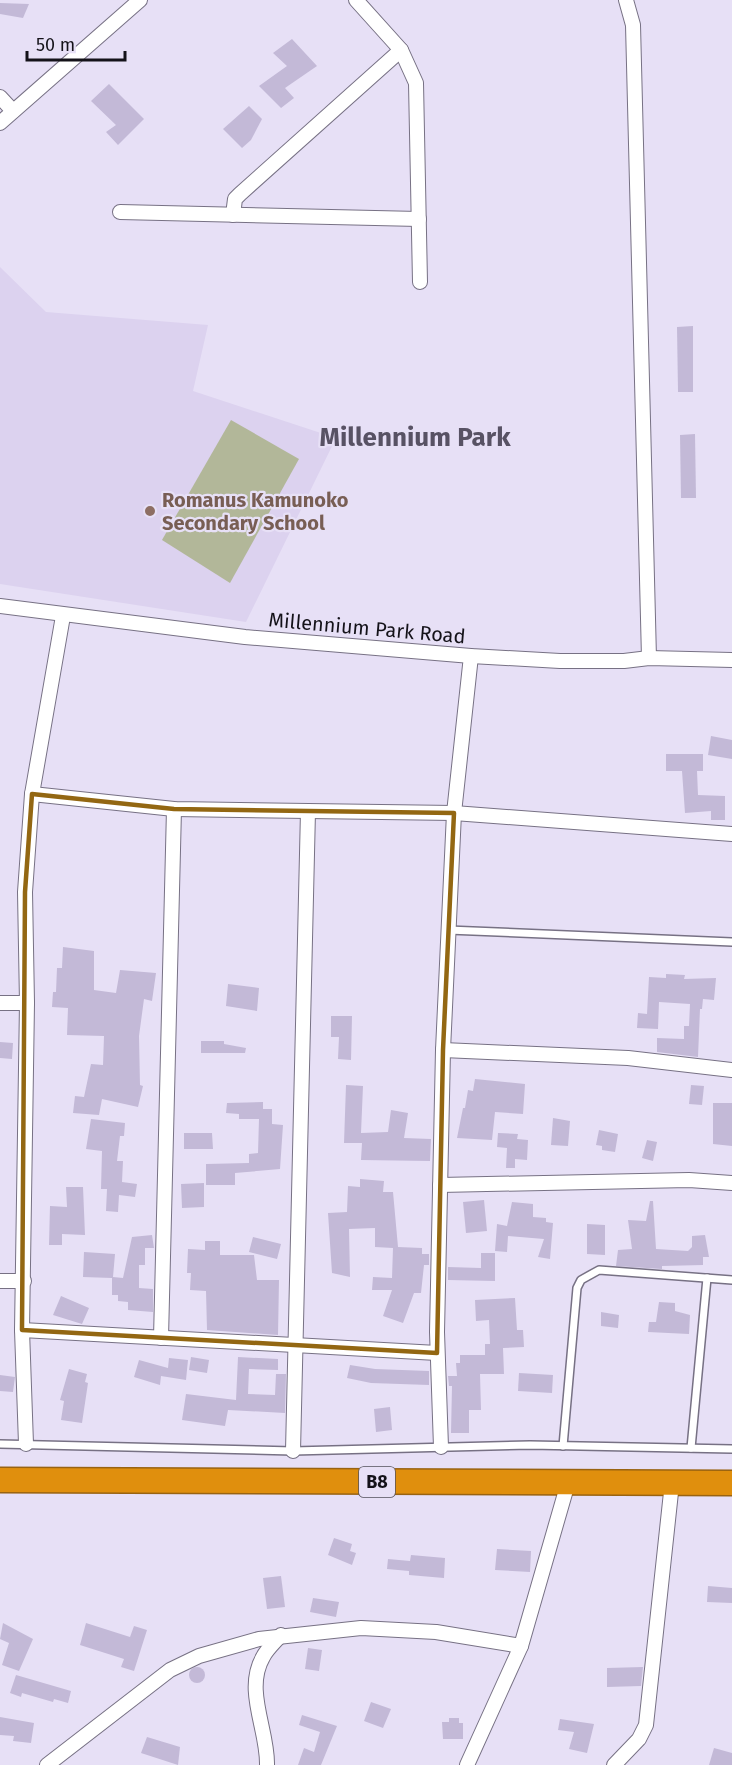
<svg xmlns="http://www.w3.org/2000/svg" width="732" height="1765" viewBox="0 0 732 1765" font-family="'Fira Sans',sans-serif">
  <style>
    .built { fill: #dcd2ef }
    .green { fill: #b2b799 }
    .building { fill: #c3b9d7 }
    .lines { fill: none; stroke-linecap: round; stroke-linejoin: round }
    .lane-casing { stroke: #777184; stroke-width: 10 }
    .street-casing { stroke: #777184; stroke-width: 16 }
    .highway-casing { stroke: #996311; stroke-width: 27 }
    .lane { stroke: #fff; stroke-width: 7 }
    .street { stroke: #fff; stroke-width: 14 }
    .highway { stroke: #e08f0d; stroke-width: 24 }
    .marked { fill: none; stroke: #936712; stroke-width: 4.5; stroke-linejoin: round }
    .education-dot { fill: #8d6e63; stroke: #e7e0f6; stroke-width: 2 }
    .labels { text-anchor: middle; stroke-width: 4.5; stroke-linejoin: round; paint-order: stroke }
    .shield { fill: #e7e0f6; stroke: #53505b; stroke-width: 1.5 }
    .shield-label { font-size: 18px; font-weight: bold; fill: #141219 }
    .education-label { font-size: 20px; font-weight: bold; fill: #785e54; stroke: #e7e0f6; text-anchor: start }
    .street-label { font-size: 20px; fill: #141219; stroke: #e7e0f6 }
    .district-label { font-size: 26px; font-weight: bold; fill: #585264; stroke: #e7e0f6 }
  </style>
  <rect width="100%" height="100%" fill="#e7e0f6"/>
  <path class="built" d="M0,267L46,312L208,325L193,391L336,438L246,622L0,584Z"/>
  <path class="green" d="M231,420L299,459L230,583L162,540Z"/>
  <g class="building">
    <path d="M0,3L29,4L23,18L0,14Z"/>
    <path d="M292,39L317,66L285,88L294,98L281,108L259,86L287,66L273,53Z"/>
    <path d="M109,84L144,119L118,145L106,132L116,125L91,101Z"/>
    <path d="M249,106L262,119L251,140L242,148L223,129Z"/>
    <path d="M693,326V392H678L677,327Z"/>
    <path d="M695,434L696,498H681L680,435Z"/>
    <path d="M711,736L732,740V759L708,755Z"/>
    <path d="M666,754H703V771H697L698,795L725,796V820H711V811L685,813L682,771H666Z"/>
    <path d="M63,947L94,951V990L116,993L120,970L156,973L152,1001L144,999L139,1036L140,1085L143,1086L138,1107L102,1099L99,1115L73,1113L75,1096L84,1097L91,1064L103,1065L104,1036L67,1035L68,1008L52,1007L53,992H56L57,968H62Z"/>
    <path d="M666,974L685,975L684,979L716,978L714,1000L703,999L702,1009H700L698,1057L657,1052V1038L684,1039V1026H689L690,1004L659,1002L658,1029L637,1028L638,1013L647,1014L649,977L666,978Z"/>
    <path d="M228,984L259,988L257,1011L226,1006Z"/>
    <path d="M331,1016H352L351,1060L338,1059L339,1037H331Z"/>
    <path d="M201,1041H224V1044L246,1048L245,1053H201Z"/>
    <path d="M0,1042L13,1043L12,1059L0,1058Z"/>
    <path d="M475,1079L525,1084L523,1114L495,1112L492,1140L457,1138L463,1108H465L468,1090L473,1091Z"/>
    <path d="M346,1085L363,1086L361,1133L388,1132L391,1110L408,1113L404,1138L431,1139L430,1161L361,1160L362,1143H344Z"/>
    <path d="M691,1085L704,1086L702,1105L689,1104Z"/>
    <path d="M263,1102V1109H272V1124L283,1125L280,1169L235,1173V1185H206V1164L249,1163V1154L258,1153L259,1119H239V1114L226,1113L227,1103Z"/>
    <path d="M713,1103H732V1146L713,1144Z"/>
    <path d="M553,1118L570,1121L568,1146L551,1145Z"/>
    <path d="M91,1119L125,1123L124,1136H120L117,1161H123L122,1182L137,1184L135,1197L119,1195L118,1212L106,1211L107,1189H101L102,1151L86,1149Z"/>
    <path d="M599,1130L618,1134L615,1152L602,1150V1146L596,1145Z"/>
    <path d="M184,1133H212L213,1149H184Z"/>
    <path d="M498,1133L518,1134L517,1139L528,1140L527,1160L515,1159V1168H506L507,1148L497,1147Z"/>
    <path d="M647,1140L657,1142L653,1161L642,1158Z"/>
    <path d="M360,1179L384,1181L383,1192H393L398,1247L422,1248V1254H429V1265H424L421,1293H414L403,1323L383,1316L392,1290H372L373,1277L392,1278L393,1248L375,1247V1228L349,1229L350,1277L332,1273L328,1213L347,1212L348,1186L360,1187Z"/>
    <path d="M204,1183V1207L182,1208L181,1184Z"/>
    <path d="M66,1187H83L85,1235L62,1234V1245H49L50,1206L67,1207Z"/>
    <path d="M484,1200L487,1231L466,1233L463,1202Z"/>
    <path d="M650,1201H653L656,1249L688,1251L692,1247V1236L705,1235L709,1257H703V1265L662,1266V1269L616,1266L618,1250L632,1249L628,1220L646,1221Z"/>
    <path d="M512,1202L533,1204V1217L546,1218V1222L553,1223L550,1259L538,1257L544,1239L508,1236L507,1252L495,1251L497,1224L507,1226Z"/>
    <path d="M587,1224L605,1225V1255L587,1254Z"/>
    <path d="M152,1235L154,1248H145V1265H139V1288L153,1289V1312L128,1310V1302L118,1301V1295H112V1278L83,1277L84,1252L115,1254L113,1277L123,1278L132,1237Z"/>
    <path d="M253,1237L281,1244L277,1259L249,1252Z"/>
    <path d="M205,1241H220V1255H254L257,1280H279L278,1335L207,1330L206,1291L190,1290L191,1273H187L188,1249L205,1250Z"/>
    <path d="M481,1253H495V1281L448,1280V1267L481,1268Z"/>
    <path d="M61,1296L89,1308L82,1324L53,1315Z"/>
    <path d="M515,1298L517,1330H523L524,1347L503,1348L504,1374H480L481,1410H469V1433H451L452,1386H449L448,1376H457L456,1363H460V1355H485V1344H490L489,1320L476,1321L475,1300Z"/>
    <path d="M659,1302L675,1303V1311L690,1315L689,1334L648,1332L649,1322H656Z"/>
    <path d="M601,1312L619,1315L618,1328L601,1326Z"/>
    <path d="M191,1357L209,1360L207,1373L189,1370Z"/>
    <path d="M238,1357L278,1359V1370L249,1369L248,1394L275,1395L276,1374H286L285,1413L228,1410L225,1426L182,1420L186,1394L236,1400Z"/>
    <path d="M169,1358L188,1360L186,1380L161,1376L160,1385L134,1377L139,1360L168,1368Z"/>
    <path d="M350,1365L375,1369L429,1371V1385L371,1383L347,1378Z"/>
    <path d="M69,1369L87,1374L85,1382L88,1383L82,1423L61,1420L64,1401L60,1400Z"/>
    <path d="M519,1373L553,1375L552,1393L518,1391Z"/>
    <path d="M0,1375L15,1377L13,1392L0,1391Z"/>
    <path d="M390,1407L392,1430L376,1432L374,1409Z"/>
    <path d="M334,1538L352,1544L350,1551L356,1553L352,1565L328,1555Z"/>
    <path d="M497,1549L531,1551L530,1572L495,1570Z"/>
    <path d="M411,1555L445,1558L444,1578L409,1575V1571L387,1569L388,1559L410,1561Z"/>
    <path d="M281,1576L285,1607L267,1609L263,1578Z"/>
    <path d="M708,1586L732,1588V1603L707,1602Z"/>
    <path d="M313,1598L339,1602L336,1617L310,1612Z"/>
    <path d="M3,1623L33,1639L19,1671L2,1665L9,1643L0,1639Z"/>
    <path d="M86,1623L130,1637L134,1626L147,1630L134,1671L121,1667L124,1659L80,1645Z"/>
    <path d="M308,1648L322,1650L319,1671L305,1669Z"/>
    <path d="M643,1667L641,1686L607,1687V1668Z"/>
    <circle cx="197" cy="1675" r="8"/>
    <path d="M16,1675L71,1691L68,1703L54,1699L53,1702L22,1693L21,1697L10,1693Z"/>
    <path d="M371,1702L391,1709L383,1728L364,1721Z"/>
    <path d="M302,1715L337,1726L321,1765H298L304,1748L314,1752L320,1732L299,1725Z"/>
    <path d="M0,1717L34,1723L31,1743L13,1741L14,1736L0,1735Z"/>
    <path d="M449,1718H459V1723H463V1739H443L442,1722H449Z"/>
    <path d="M560,1719L594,1724L587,1753L569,1749L574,1732L558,1730Z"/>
    <path d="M147,1737L180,1747L178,1765L141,1753Z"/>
    <path d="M714,1748L732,1753V1765H709Z"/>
  </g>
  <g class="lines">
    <defs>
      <g id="lane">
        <path d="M448,930L732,942"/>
        <path d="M0,1444L293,1451L530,1445L732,1449"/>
        <path d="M563,1446L577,1288L581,1280L599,1270L732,1280"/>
        <path d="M691,1448L707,1278"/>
      </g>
      <g id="street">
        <path d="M356,0L401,50L416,83L420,282"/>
        <path d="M626,0L633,25L649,658"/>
        <path d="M0,97L13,111"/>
        <path d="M0,123L140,0"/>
        <path d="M120,212L419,219"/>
        <path d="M233,215L235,199L240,194L401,50"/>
        <path d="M0,606L245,637L471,656L560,661H624L649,658L732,660"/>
        <path d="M32,794L174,809L454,813L732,834"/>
        <path d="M0,1003H27"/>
        <path d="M443,1050L628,1058L732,1070"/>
        <path d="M440,1185L689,1180L732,1183"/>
        <path d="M0,1281H24"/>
        <path d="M22,1330L437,1353"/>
        <path d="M161,1338L174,809"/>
        <path d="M26,1444L22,1330L27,1003L25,892L32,794L63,616"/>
        <path d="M441,1447L437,1332L443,1050L454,813L471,656"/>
        <path d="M293,1451L308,811"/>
        <path d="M47,1765L170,1670L199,1656L259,1639L361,1628L436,1632L521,1646"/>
        <path d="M267,1765C268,1730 244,1690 263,1657C267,1649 275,1642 281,1635"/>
        <path d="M467,1765L521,1646L568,1483"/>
        <path d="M614,1765L639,1739L646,1725L672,1483"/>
      </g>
      <path id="highway" d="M0,1480L732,1483"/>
    </defs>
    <use href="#lane" class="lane-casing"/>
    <use href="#street" class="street-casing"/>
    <use href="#highway" class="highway-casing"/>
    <use href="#lane" class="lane"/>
    <use href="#street" class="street"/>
    <use href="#highway" class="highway"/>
  </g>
  <path class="marked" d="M32,794L174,809L454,813L443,1050L437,1353L22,1330L25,892Z"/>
  <circle class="education-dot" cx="150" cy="511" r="6"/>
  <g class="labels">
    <rect class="shield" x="359" y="1467" width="36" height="30" rx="4.5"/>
    <g class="shield-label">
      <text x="377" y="1488">B8</text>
    </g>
    <g class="education-label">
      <text x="162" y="507">Romanus Kamunoko<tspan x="162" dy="23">Secondary School</tspan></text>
    </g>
    <g class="street-label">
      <text transform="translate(367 628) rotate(5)" y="7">Millennium Park Road</text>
    </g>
    <g class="district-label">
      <text x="415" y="446">Millennium Park</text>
    </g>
  </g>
  <path d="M27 51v9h98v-9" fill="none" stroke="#141219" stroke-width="3"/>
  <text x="36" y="51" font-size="18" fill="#141219" stroke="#e7e0f6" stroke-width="4.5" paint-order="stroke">50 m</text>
</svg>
